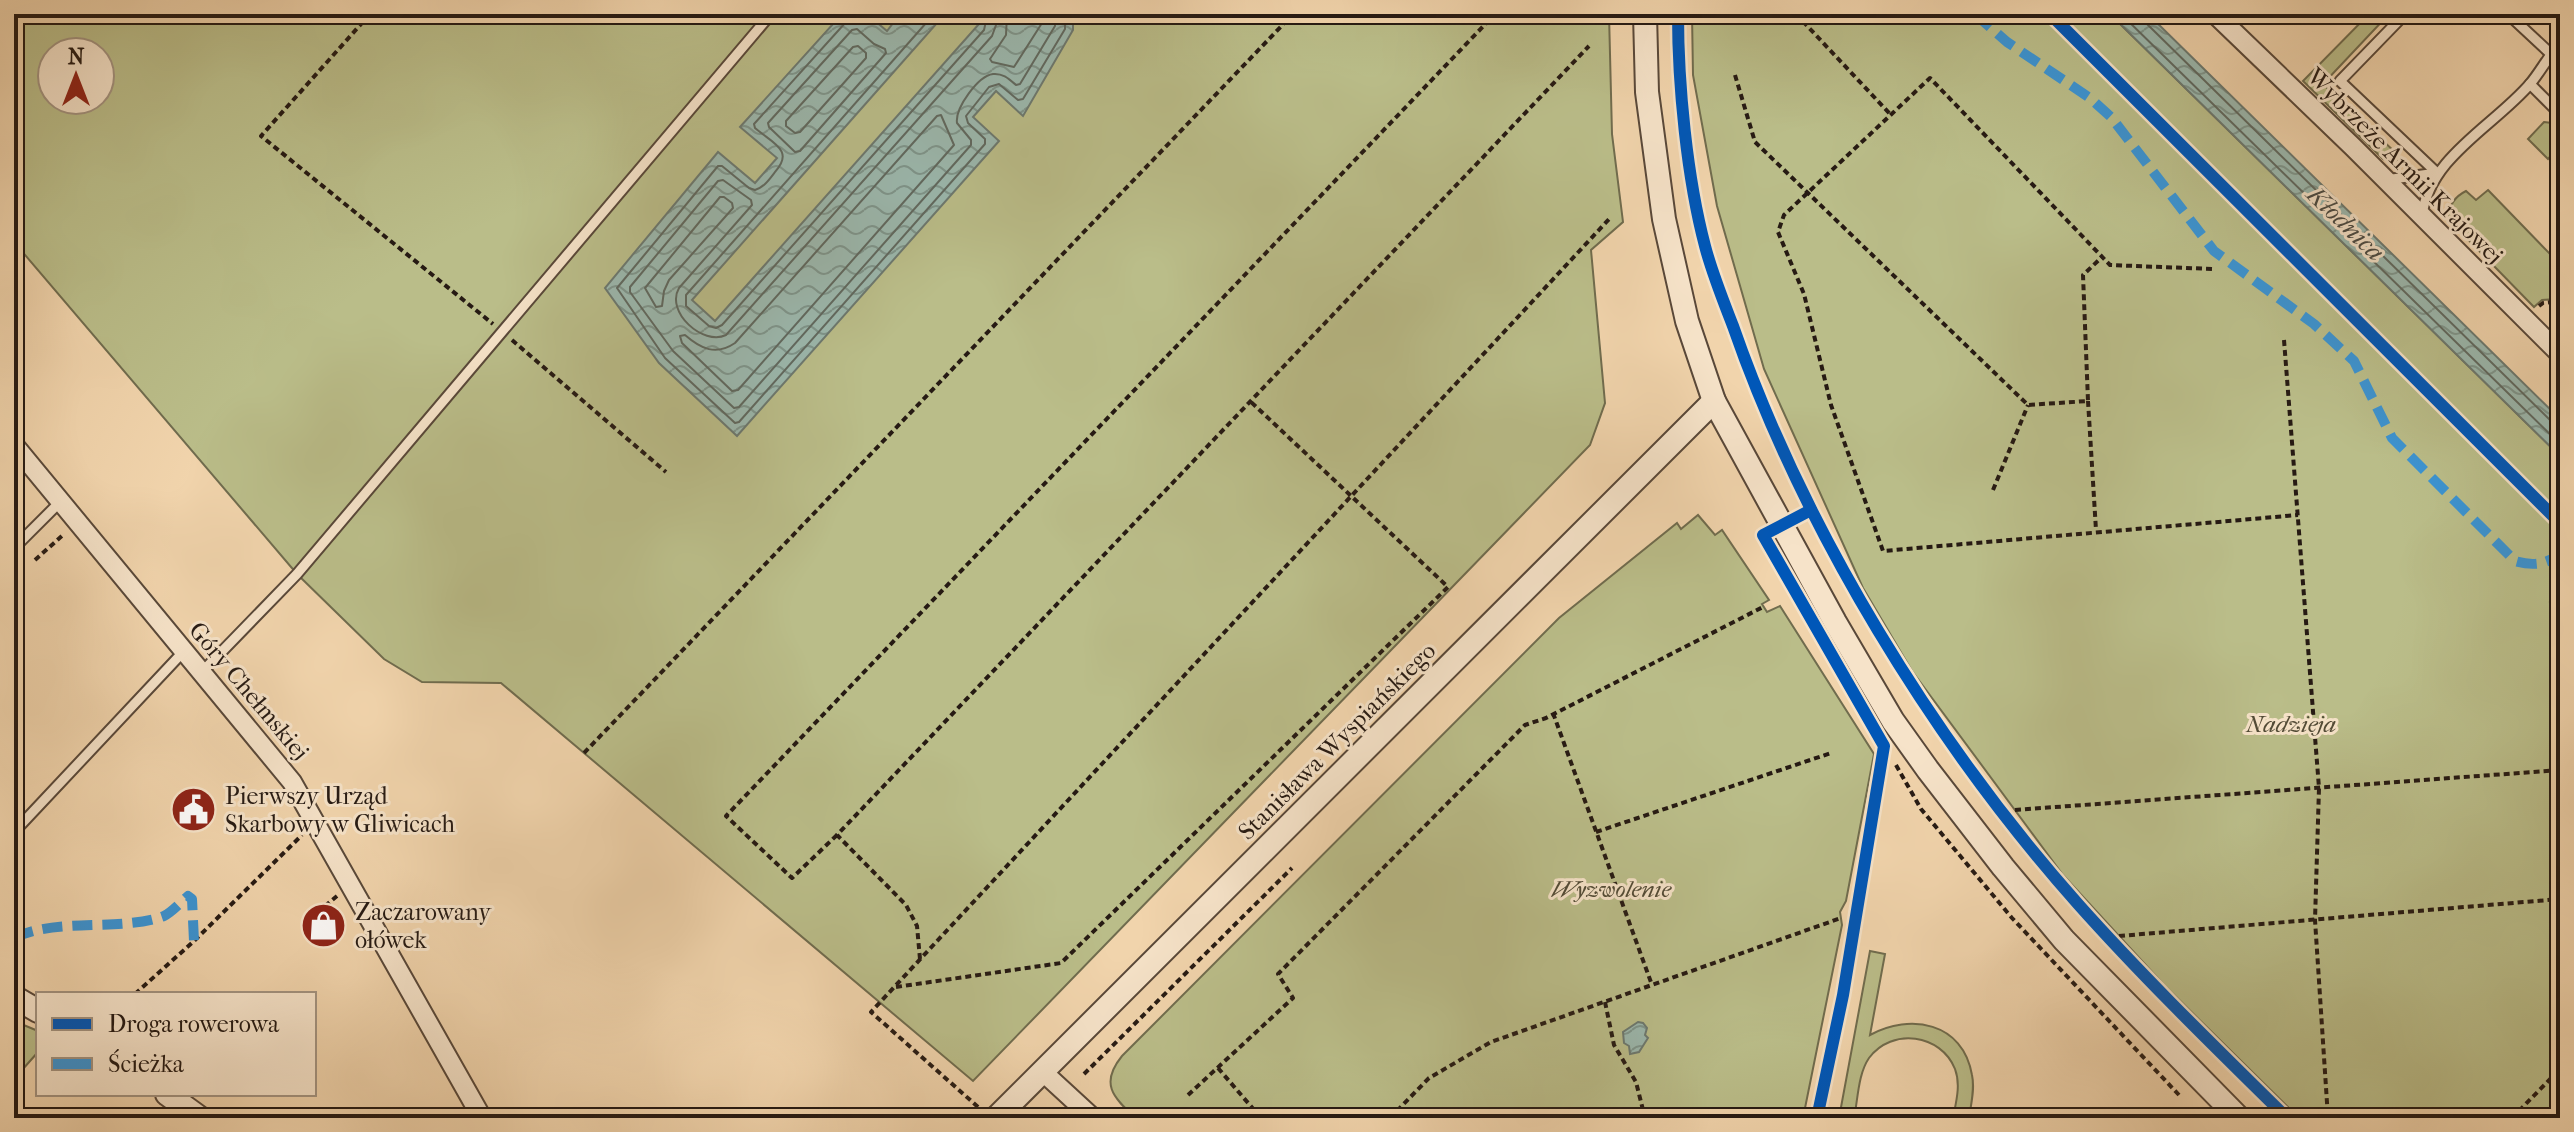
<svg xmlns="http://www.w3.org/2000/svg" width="2574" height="1132" viewBox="0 0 2574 1132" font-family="'IM FELL French Canon',serif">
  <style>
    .green { fill: #babd89; stroke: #706c4e; stroke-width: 2; fill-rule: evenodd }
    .water { fill: url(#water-waves); stroke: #6c7970; stroke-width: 2 }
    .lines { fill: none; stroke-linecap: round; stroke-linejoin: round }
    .shore { stroke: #606960; stroke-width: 2 }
    .service-casing { stroke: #594839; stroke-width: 13 }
    .minor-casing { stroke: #594839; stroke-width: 22 }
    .tertiary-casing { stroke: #594839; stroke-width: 26 }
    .path { stroke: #261a13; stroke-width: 4; stroke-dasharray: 6 4; stroke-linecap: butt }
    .service { stroke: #f6e3c9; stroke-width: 9 }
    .minor { stroke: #f6e3c9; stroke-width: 18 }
    .tertiary { stroke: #f6e3c9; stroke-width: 22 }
    .quiet { stroke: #3b94d3; stroke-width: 10; stroke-dasharray: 20 10; stroke-linecap: butt }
    .cycleway-casing { stroke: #f6e3c9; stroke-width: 17 }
    .cycleway { stroke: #0057b8; stroke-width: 12 }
    .labels { text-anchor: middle; stroke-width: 6; stroke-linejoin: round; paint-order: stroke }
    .street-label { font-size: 24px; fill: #261a13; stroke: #f6e3c9 }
    .park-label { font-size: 24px; font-style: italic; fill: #524b36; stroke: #f6e3c9 }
    .poi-label { font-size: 24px; fill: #261a13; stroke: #f6e3c9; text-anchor: start }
    .water-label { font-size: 26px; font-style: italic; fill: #494942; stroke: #f6e3c9 }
  </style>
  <defs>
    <pattern id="water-waves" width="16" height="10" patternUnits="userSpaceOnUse" patternTransform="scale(2)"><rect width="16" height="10" fill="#9bb8ae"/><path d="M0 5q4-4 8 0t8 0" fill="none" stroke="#7e958c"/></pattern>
  </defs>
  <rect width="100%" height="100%" fill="#f1d4ac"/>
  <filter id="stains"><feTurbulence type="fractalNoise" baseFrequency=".0025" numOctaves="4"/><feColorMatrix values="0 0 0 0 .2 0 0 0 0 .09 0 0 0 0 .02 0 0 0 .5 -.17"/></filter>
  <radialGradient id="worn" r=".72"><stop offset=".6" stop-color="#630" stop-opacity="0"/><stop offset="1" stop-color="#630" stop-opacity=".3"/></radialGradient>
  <g class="green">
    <path d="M14,14H1609L1612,134L1623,222L1591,250L1605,403L1590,445L973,1081L501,683L422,682L384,659L297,574L14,242ZM52,52H100V100H52Z"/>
    <path d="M1692,14H2110L2560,456V592L2550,602L2560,613V1118H2299L2164,985L2063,875L1912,671L1863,588L1764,369L1717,206L1693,75Z"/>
    <path d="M2369,14H2389L2323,84L2396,153L2399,160L2396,163L2383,159L2303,81Z"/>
    <path d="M2544,122L2552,123L2560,130V158L2554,152L2548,159L2528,139Z"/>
    <path d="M2488,190L2549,253L2560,244V296L2557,299L2542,300L2534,307L2447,218C2450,205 2454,197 2466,191L2476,200Z"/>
    <path d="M1698,515L1715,535L1722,530L1769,600L1762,604L1767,612L1780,606L1874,754L1846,901L1840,912L1842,925L1803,1118H1136C1112,1097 1100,1083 1122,1056L1559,618L1677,523L1681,529Z"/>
    <path d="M1870,951L1885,954L1870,1035C1910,1013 1963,1022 1972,1075C1975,1089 1971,1104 1969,1118H1953C1956,1102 1961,1085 1955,1069C1941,1034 1892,1027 1869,1058C1858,1074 1858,1099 1854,1118H1839Z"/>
    <path d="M14,1021L38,1031V1052L14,1079Z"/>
  </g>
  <g class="water">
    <path d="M842,14H867L887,31L900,14H945L692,300L715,321L979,24L969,14H1073V30L1023,116L996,91L973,117L999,141L737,436L659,363L605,288L718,152L755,183L777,158L740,127Z"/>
    <path d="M2110,14H2148L2560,419V456Z"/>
    <path d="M1638,1022L1643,1023L1647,1028L1645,1035L1648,1038L1639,1052L1630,1054L1629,1046L1624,1043L1623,1032Z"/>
  </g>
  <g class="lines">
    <g class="shore">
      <path d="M848,14L846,22L754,124L755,128C772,143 795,150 775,172C769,180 764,187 755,190L749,188L722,166H718L617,288L665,358L735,423L739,422L985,144V139L968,123L966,116L989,87L999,84L1018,100L1023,99L1065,29V14"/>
      <path d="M934,14L686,295V306L709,326L716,328L722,325L984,30L986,21L981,14"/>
      <path d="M994,14L996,25L992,36L726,335C703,346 665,312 679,288L752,205L751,200L723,180L718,181L630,287V292L673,351L734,408L739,407L971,145V140L957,123C955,108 978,76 993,74C1003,73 1009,79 1016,85L1020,84L1055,26V14"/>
      <path d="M1007,14L1006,35L990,59L992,62L1014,67L1042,23L1043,14"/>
      <path d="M2121,14L2560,444"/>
      <path d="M2143,14L2146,23L2551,421L2560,424"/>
      <path d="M857,29L874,44L885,49L886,53L800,151L795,152L769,127L768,123L852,30Z"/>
      <path d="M858,46L866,53V58L800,132L795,133L786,126V121L853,47Z"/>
      <path d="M941,115L954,145L738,390L732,391L682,343L680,336L685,335C701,349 716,356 735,343L937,116Z"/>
      <path d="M720,197H724L732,203L733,208L669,280L664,291L662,306L656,307L645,288Z"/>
    </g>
    <defs>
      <g id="service">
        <path d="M2405,14L2340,81L2437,173"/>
        <path d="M2508,14L2551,54"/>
        <path d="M2530,84L2560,114"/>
        <path d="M2385,180L2437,173"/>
        <path d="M2422,216C2429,157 2494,126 2530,84C2541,71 2548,56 2560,44"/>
        <path d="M14,548L61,501"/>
        <path d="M202,672L297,574L771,14"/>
        <path d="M14,832L184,651"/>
        <path d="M1843,995L1884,746"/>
      </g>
      <g id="minor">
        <path d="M2215,14L2353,147L2560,354"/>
        <path d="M14,445L292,782L482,1118"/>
        <path d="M1043,1072L1093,1118"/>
      </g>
      <g id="tertiary">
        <path d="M1645,14L1647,92L1664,219L1687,321L1714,401L1835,622L1893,721L1928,770L2003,867L2064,940L2239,1118"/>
        <path d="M14,997L38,1011"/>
        <path d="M167,1094L200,1118"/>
        <path d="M996,1118L1714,401"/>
      </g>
    </defs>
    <use href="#service" class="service-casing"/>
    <use href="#minor" class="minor-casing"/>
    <use href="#tertiary" class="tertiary-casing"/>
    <g class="path">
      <path d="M370,14L261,136L493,324"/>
      <path d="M1796,14L1891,115"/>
      <path d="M1735,75L1755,142L2028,405L2088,401L2083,275L2102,257"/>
      <path d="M2212,269L2110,265L1930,78L1784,215L1778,232L1804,294L1831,405L1883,551L2298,515"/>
      <path d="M2539,306L2543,303L2560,301"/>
      <path d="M512,340L666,472"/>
      <path d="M2284,340L2319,788L2315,920L2328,1118"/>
      <path d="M2088,401L2096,530"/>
      <path d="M1993,490L2028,405"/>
      <path d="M35,560L64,534"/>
      <path d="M1553,713L1652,985"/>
      <path d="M584,753L1293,14"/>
      <path d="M1896,765L1921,809L2012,918L2179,1095"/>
      <path d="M1303,779L1323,759"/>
      <path d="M2015,810L2560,770"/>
      <path d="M1596,832L1831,753"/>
      <path d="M837,835L792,878L726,816L1495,14"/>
      <path d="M323,916L325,906L337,896"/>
      <path d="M2119,936L2560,899"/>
      <path d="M920,959L917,926L906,905L837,835L1589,46"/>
      <path d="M896,987L1061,963L1448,587L1250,401"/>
      <path d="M135,994L194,941L302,835"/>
      <path d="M1605,1002L1614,1045L1636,1082L1645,1118"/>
      <path d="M1218,1068L1261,1118"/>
      <path d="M1084,1074L1292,868"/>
      <path d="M1188,1095L1293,998L1278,974L1525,725L1546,718L1763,607"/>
      <path d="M978,1107L871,1012L1611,217"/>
      <path d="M1390,1118L1429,1078L1491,1042L1841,918"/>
      <path d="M2512,1118L2560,1069"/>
    </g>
    <use href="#service" class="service"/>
    <use href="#minor" class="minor"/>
    <use href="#tertiary" class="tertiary"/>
    <g class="quiet">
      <path d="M1975,14L2007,42L2090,98L2111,117L2214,251L2314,324L2354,361L2392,438L2515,561C2532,566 2545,565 2560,554"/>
      <path d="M14,938C57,917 120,932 164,916C172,912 181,902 188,896L192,899L194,941"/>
    </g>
    <defs>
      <g id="cycleway">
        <path d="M1678,14C1678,85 1687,178 1705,246C1712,273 1723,300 1733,326C1804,530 1934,742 2078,904C2144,978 2216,1048 2287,1118"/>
        <path d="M2050,14L2560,523"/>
        <path d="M1811,510L1763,535L1884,746L1843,995L1817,1118"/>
      </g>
    </defs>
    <use href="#cycleway" class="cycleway-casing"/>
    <use href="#cycleway" class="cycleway"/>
  </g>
  <defs>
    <symbol id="civic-disc" viewBox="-11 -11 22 22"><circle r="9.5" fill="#8f2418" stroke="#f6e3c9"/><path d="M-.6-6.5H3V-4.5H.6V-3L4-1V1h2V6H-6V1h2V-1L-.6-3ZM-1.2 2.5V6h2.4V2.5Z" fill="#fff"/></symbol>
    <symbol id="shop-disc" viewBox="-11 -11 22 22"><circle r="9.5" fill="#8f2418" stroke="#f6e3c9"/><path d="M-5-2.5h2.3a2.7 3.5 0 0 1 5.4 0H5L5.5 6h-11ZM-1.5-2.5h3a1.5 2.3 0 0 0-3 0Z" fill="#fff"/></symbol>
  </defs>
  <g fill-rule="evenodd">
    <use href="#civic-disc" x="168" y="784" width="51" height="51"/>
    <use href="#shop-disc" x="298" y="900" width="51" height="51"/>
  </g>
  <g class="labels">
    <g class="street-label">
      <text transform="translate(2405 166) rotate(45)" y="8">Wybrzeże Armii Krajowej</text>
      <text transform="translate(249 691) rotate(50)" y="8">Góry Chełmskiej</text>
      <text transform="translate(1337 741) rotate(-45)" y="8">Stanisława Wyspiańskiego</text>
    </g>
    <g class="park-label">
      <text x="2291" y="732">Nadzieja</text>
      <text x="1611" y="897">Wyzwolenie</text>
    </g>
    <g class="poi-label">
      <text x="225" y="804">Pierwszy Urząd<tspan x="225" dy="28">Skarbowy w Gliwicach</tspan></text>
      <text x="355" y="920">Zaczarowany<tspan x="355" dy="28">ołówek</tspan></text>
    </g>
    <g class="water-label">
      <text transform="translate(2346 223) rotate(44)" y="9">Kłodnica</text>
    </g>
  </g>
  <rect width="2574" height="1132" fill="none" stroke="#f1d4ac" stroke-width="48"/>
  <rect x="16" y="16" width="2542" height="1100" fill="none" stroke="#261a13" stroke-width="4"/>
  <rect x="24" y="24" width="2526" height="1084" fill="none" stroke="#261a13" stroke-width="2"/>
  <rect x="36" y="992" width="280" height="104" fill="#f6e3c9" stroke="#a39380" stroke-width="2"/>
  <rect x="52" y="1018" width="40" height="12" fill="#0057b8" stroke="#a39380" stroke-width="2"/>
  <text x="108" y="1032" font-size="24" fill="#261a13">Droga rowerowa</text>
  <rect x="52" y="1058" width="40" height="12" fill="#3b94d3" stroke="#a39380" stroke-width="2"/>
  <text x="108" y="1072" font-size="24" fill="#261a13">Ścieżka</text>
  <g transform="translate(76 76)"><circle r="38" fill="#f6e3c9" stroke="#a39380" stroke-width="2"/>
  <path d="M0-6L14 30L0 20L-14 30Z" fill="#8f2418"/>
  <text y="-12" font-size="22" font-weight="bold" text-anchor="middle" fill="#261a13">N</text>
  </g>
  <rect width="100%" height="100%" filter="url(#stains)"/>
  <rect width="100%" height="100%" fill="url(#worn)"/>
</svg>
